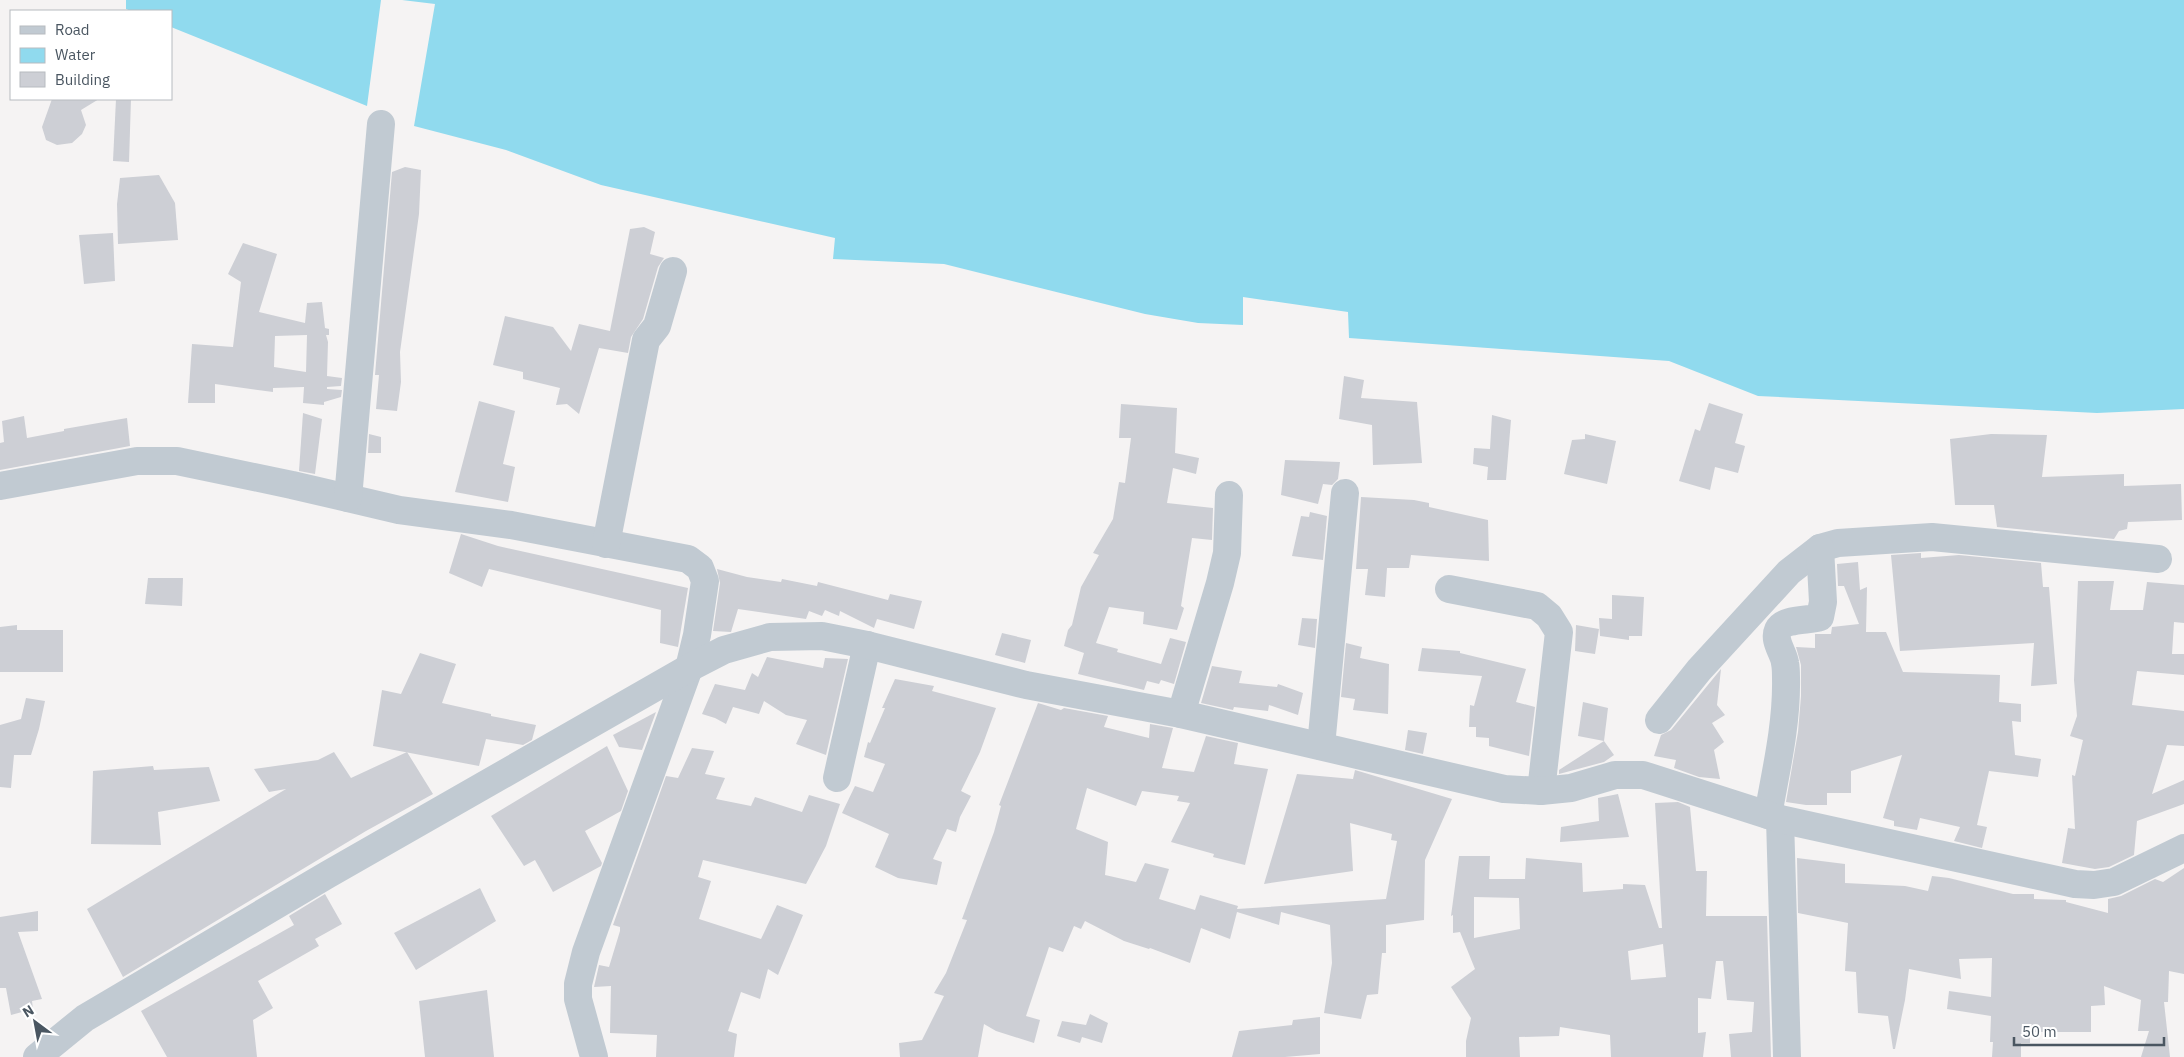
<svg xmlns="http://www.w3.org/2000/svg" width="2184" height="1057" viewBox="0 0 2184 1057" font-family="'IBM Plex Sans',sans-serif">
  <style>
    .water { fill: #90daee }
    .building { fill: #cdcfd5; fill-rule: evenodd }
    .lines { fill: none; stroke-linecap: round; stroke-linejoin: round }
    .minor { stroke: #c1cad2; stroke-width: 28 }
  </style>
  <rect width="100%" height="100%" fill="#f5f3f3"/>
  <g class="water">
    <path d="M126,0H381L367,106L171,27V11H131L126,9Z"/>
    <path d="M402,0H2184V409L2097,413L1758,396L1669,361L1349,338L1348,312L1243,297V325L1198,323L1145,314L944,264L833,259L835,238L601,185L506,150L414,126L435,4Z"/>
  </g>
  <g class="building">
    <path d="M52,99H99L81,110L86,125L82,134L72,143L57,145L46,140L42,127Z"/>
    <path d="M116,99H131L129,162L113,161Z"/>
    <path d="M405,167L421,170L419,214L400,352L401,382L397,411L376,409L379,375H375L392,172Z"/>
    <path d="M159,175L175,203L178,240L118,244L117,204L120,178Z"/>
    <path d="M644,227L655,232L650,254L664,258L658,267L643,319L631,337L628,353L599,348L579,414L567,404L556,405L560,388L523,379V372L493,365L505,316L553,327L571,351L579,324L610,331L630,229Z"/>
    <path d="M113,233L115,281L84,284L79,235Z"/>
    <path d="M243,243L277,254L259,312L305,323L307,303L322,302L325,328L329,329V335H326L328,342L327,376L342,378L341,386L327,387V389L342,390L341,397L324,402V405L303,403L304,387L273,388V392L215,384V403H188L192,344L233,347L241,282L228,274ZM307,335L306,372L274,367L275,336Z"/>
    <path d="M1344,376L1364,380L1361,398L1417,402L1422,463L1373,465L1372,425L1339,419Z"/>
    <path d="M479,401L515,411L503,464L515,467L508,502L455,492Z"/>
    <path d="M1709,403L1743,414L1735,443L1745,446L1738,473L1715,467L1710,490L1679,481L1695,429L1700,431Z"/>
    <path d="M1121,404L1177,408L1175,453L1199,458L1196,474L1173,468L1167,503L1213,508L1212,540L1192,538L1181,606L1184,608L1177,630L1143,624L1144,612L1109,607L1096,643L1118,649L1117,652L1161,664L1170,638L1186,642L1174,684L1161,680L1159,684L1147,681L1144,690L1078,674L1084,653L1064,646L1068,630L1072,625L1081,587L1099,555L1093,553L1113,519L1119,482L1125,483L1131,438H1119Z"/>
    <path d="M303,413L322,419L315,474L299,471Z"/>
    <path d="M1492,415L1511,420L1506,480H1487L1488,467L1473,464L1474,448L1490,449Z"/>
    <path d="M24,416L27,438L64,431V429L127,418L130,446L0,470V443L4,442L2,421Z"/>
    <path d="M369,434L381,437V453H368Z"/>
    <path d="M1585,434L1616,441L1607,484L1564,474L1572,440L1585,439Z"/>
    <path d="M1991,434L2047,435L2042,477L2124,474V486L2181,484L2182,520L2128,522L2127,529L2119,531L2114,539L1997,527L1994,505H1955L1950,439Z"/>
    <path d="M1285,460L1340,462L1338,479L1332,485L1323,484L1318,504L1281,495Z"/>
    <path d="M1361,497L1414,500L1429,503V507L1488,520L1489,561L1411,555L1409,568H1387L1385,597L1365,595L1368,569H1356Z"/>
    <path d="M1310,512L1327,516L1323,560L1292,556L1301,516L1309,517Z"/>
    <path d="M461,534L498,546L688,588L678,647L660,643L661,610L489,569L482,587L449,573Z"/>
    <path d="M1921,553V558L1959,555L2041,563L2043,587H2049L2057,684L2031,686L2034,643L1900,651L1891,555Z"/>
    <path d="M1858,562L1860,590L1867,587L1866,632H1886L1903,672L2000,675L1999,702L2021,704V722L2012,721L2015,755L2041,759L2038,777L1989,771L1977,825L1987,827L1982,848L1954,841L1960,827L1920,818L1917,830L1894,826V821L1883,818L1902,755L1851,771V793H1827V805H1806L1786,802L1798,732L1801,696V665L1796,647L1815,648V634H1831L1832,627L1859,624L1844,586H1838L1837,564Z"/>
    <path d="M717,569L747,577L781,582L782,579L817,586L818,582L888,600L890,594L922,601L914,629L877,619L874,628L840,611L839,616L825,610L822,616L809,611L806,619L738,609L731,632L713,631L720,583Z"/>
    <path d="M148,578H183L182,606L145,604Z"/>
    <path d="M2078,581H2114L2110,610H2143L2147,582L2184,585V623L2174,622L2172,654H2184V675L2137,671L2132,705L2184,711V746L2167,745L2152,794L2184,780V804L2137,821L2134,855L2109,867L2095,869L2062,863L2068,828L2075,829L2072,775L2075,776L2083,740L2070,736L2077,716L2074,680Z"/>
    <path d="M1612,595L1644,597L1642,636H1629V640L1600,636L1599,618L1612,619Z"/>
    <path d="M1302,618L1317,619L1315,648L1298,645Z"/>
    <path d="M17,625V630H63V672H0V627Z"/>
    <path d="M1576,625L1599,629L1595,654L1575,651Z"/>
    <path d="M1002,633L1031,640L1025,663L995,655Z"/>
    <path d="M1346,643L1362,647L1360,658L1389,664L1388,714L1353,710L1355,699L1341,697Z"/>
    <path d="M1422,648L1460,651V653L1526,669L1516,702L1535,707L1529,756L1489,746V738L1476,737V727H1469L1470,705L1474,706L1482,676L1418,671Z"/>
    <path d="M420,653L456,664L442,703L491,714V716L536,725L532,740L523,745L486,739L479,766L373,746L382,690L401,694Z"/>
    <path d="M767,657L823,668L825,658L848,659L826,755L796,744L807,720L786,715L764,701L759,714L733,707L726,724L715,718L702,714L715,684L745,690L752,673L758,677Z"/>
    <path d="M1212,666L1242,671L1239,683L1277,687L1278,684L1303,693L1298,715L1269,705L1268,711L1234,707L1233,710L1201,703Z"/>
    <path d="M1721,669L1717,705L1725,715L1712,723L1724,742L1714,750L1720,779L1699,777L1674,768L1676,760L1654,756L1661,735L1671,730Z"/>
    <path d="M895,679L934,686L932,691L996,708L980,752L961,791L971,796L960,817L956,832L947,829L933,859L942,862L937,885L898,878L875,867L889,834L842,813L855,786L873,792L885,764L864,757L868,742L870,743L885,708H882Z"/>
    <path d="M26,698L45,701L39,729L31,755H14L11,788L0,787V725L21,719Z"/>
    <path d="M1583,702L1608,708L1604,741L1578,736Z"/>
    <path d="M1038,703L1061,710L1064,708L1108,716L1104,727L1149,738L1150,724L1173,728L1162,768L1194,772L1206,736L1238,743L1234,764L1268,769L1245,865L1213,857L1214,854L1171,842L1190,803L1177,801L1179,796L1142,791L1136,806L1087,788L1076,829L1108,842L1105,875L1136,882L1145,863L1169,869L1159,899L1195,910L1200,895L1238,906L1237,909L1386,899L1397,841L1391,840L1392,834L1350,823L1353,871L1264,884L1297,774L1353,779L1355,770L1452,799L1425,860L1424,920L1386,925V953H1382L1378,994L1367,995L1361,1019L1324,1013L1332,963L1330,925L1281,912L1279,925L1237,912L1230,939L1201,928L1190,963L1150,948L1149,949L1124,941L1085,921L1081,929L1074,926L1063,952L1049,947L1026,1016L1040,1020L1034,1043L996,1031L984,1024L978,1057H900L899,1043L922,1040L944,996L934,993L946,973L967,920L962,919L994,832L1001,806L999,805Z"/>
    <path d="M656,712L642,750L619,747L613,735Z"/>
    <path d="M1408,730L1427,733L1423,754L1405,750Z"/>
    <path d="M1604,741L1614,755L1604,762L1559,774V770Z"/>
    <path d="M607,746L628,791L621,811L585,831L602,863L601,866L553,892L535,860L524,866L491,816Z"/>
    <path d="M692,748L714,751L705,774L725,778L716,799L751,806L755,797L802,812L809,795L840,804L826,846L806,884L703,860L698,877L711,881L699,919L761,939L777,905L803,915L778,975L768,969L760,999L741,992L728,1031L737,1034L734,1057H656L657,1035L610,1033L611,986L594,987L599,965L609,967L620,931V927L613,925L666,776L678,778Z"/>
    <path d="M334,752L351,778L407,752L433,794L366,831L123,977L87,909L286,789L269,792L254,769L318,760Z"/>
    <path d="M153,766L154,770L209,767L220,801L158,812L161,845L91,844L93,771Z"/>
    <path d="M1618,794L1629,837L1560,842L1561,827L1599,821L1598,798Z"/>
    <path d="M1678,802L1690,807L1696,871H1707L1706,916H1767L1771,1057H1731L1729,1034L1752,1032L1754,1002L1727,1000L1723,961H1716L1711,999L1698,998V1033L1706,1032L1703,1057H1611L1610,1035L1560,1027L1559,1036L1519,1037L1520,1057H1466V1041L1471,1018L1451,987L1475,969L1460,932L1453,933V915L1451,916L1459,856H1490L1489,879H1525L1526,858L1582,863L1583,892L1623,889V884L1645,885L1659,928H1662L1655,803ZM1474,897L1519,898L1520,929L1474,938ZM1663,944L1666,977L1631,980L1628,951Z"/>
    <path d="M1797,858L1845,864V883L1905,886L1928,891L1932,876L1949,878L2013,894H2034V899L2066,900V902L2108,913V899L2121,896L2155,879L2163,882L2184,868V974L2169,971L2168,1002H2164L2170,1057H2141L2149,1031H2138L2141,1000L2104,986L2105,1005L2091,1006V1032H2030V1043H2021V1057H1992L1993,1042H1990L1991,1016L1947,1009L1949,991L1991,997L1992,958L1959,959L1961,979L1909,969L1905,1000L1895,1049H1893L1888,1016L1858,1013L1856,972L1845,971L1848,923L1798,913Z"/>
    <path d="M480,888L496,921L416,970L394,933Z"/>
    <path d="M325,894L342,924L315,939L319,946L258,981L273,1008L253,1020L257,1057H167L141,1011L294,925L289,916Z"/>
    <path d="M38,911V931L18,932L42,999L32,1001L33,1009L11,1015L6,988H0V917Z"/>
    <path d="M487,990L494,1057H425L419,1001Z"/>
    <path d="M1090,1014L1108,1023L1102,1043L1082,1037L1080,1043L1057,1036L1062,1021L1086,1025Z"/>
    <path d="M1320,1017V1054L1285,1057H1232L1239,1031L1292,1025L1293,1020Z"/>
  </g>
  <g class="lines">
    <g class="minor">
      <path d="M0,486L137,461H177L292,485L399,510L511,525L688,559L700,568L705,581L697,635L689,668L586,952L578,984V999L594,1057"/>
      <path d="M348,498L381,124"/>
      <path d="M606,544L646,340L657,326L673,271"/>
      <path d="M1449,589L1537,606L1549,616L1559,632L1541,791"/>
      <path d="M1181,714L1220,583L1227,553L1229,495"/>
      <path d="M1659,720L1699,670L1789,572L1820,548L1838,543L1932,537L2158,559"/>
      <path d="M1321,746L1345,493"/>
      <path d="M837,778L867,645"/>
      <path d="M1768,815C1776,770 1787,724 1786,678C1786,674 1786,668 1785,663C1784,653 1773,641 1778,630C1784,618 1809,621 1820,617L1823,602L1820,548"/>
      <path d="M1780,819L1787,1057"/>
      <path d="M37,1057L85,1018L327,875L689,668L724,650L770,637L822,636L867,645L1026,685L1181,714L1504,789L1541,791L1571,788L1615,775H1643L1780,819L2075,884L2094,885L2114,882L2184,848"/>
    </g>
  </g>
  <rect x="10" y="10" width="162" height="90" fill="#ffffff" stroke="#b7bbc0"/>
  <rect x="20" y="26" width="25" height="8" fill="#c1cad2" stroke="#b7bbc0"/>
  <text x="55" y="35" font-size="15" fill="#4a5661">Road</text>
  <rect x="20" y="48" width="25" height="15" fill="#90daee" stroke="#b7bbc0"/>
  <text x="55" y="60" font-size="15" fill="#4a5661">Water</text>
  <rect x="20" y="72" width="25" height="15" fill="#cdcfd5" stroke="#b7bbc0"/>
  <text x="55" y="85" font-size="15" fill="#4a5661">Building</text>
  <g transform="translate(35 1022) rotate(328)" stroke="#ffffff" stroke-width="4" paint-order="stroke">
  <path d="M0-4L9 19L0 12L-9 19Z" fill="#4a5661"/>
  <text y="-8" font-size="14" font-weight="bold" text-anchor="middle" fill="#4a5661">N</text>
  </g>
  <path d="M2014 1037v8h150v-8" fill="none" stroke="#4a5661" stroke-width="2.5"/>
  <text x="2022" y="1037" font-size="15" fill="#4a5661" stroke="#ffffff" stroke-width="4" paint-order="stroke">50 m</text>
</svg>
